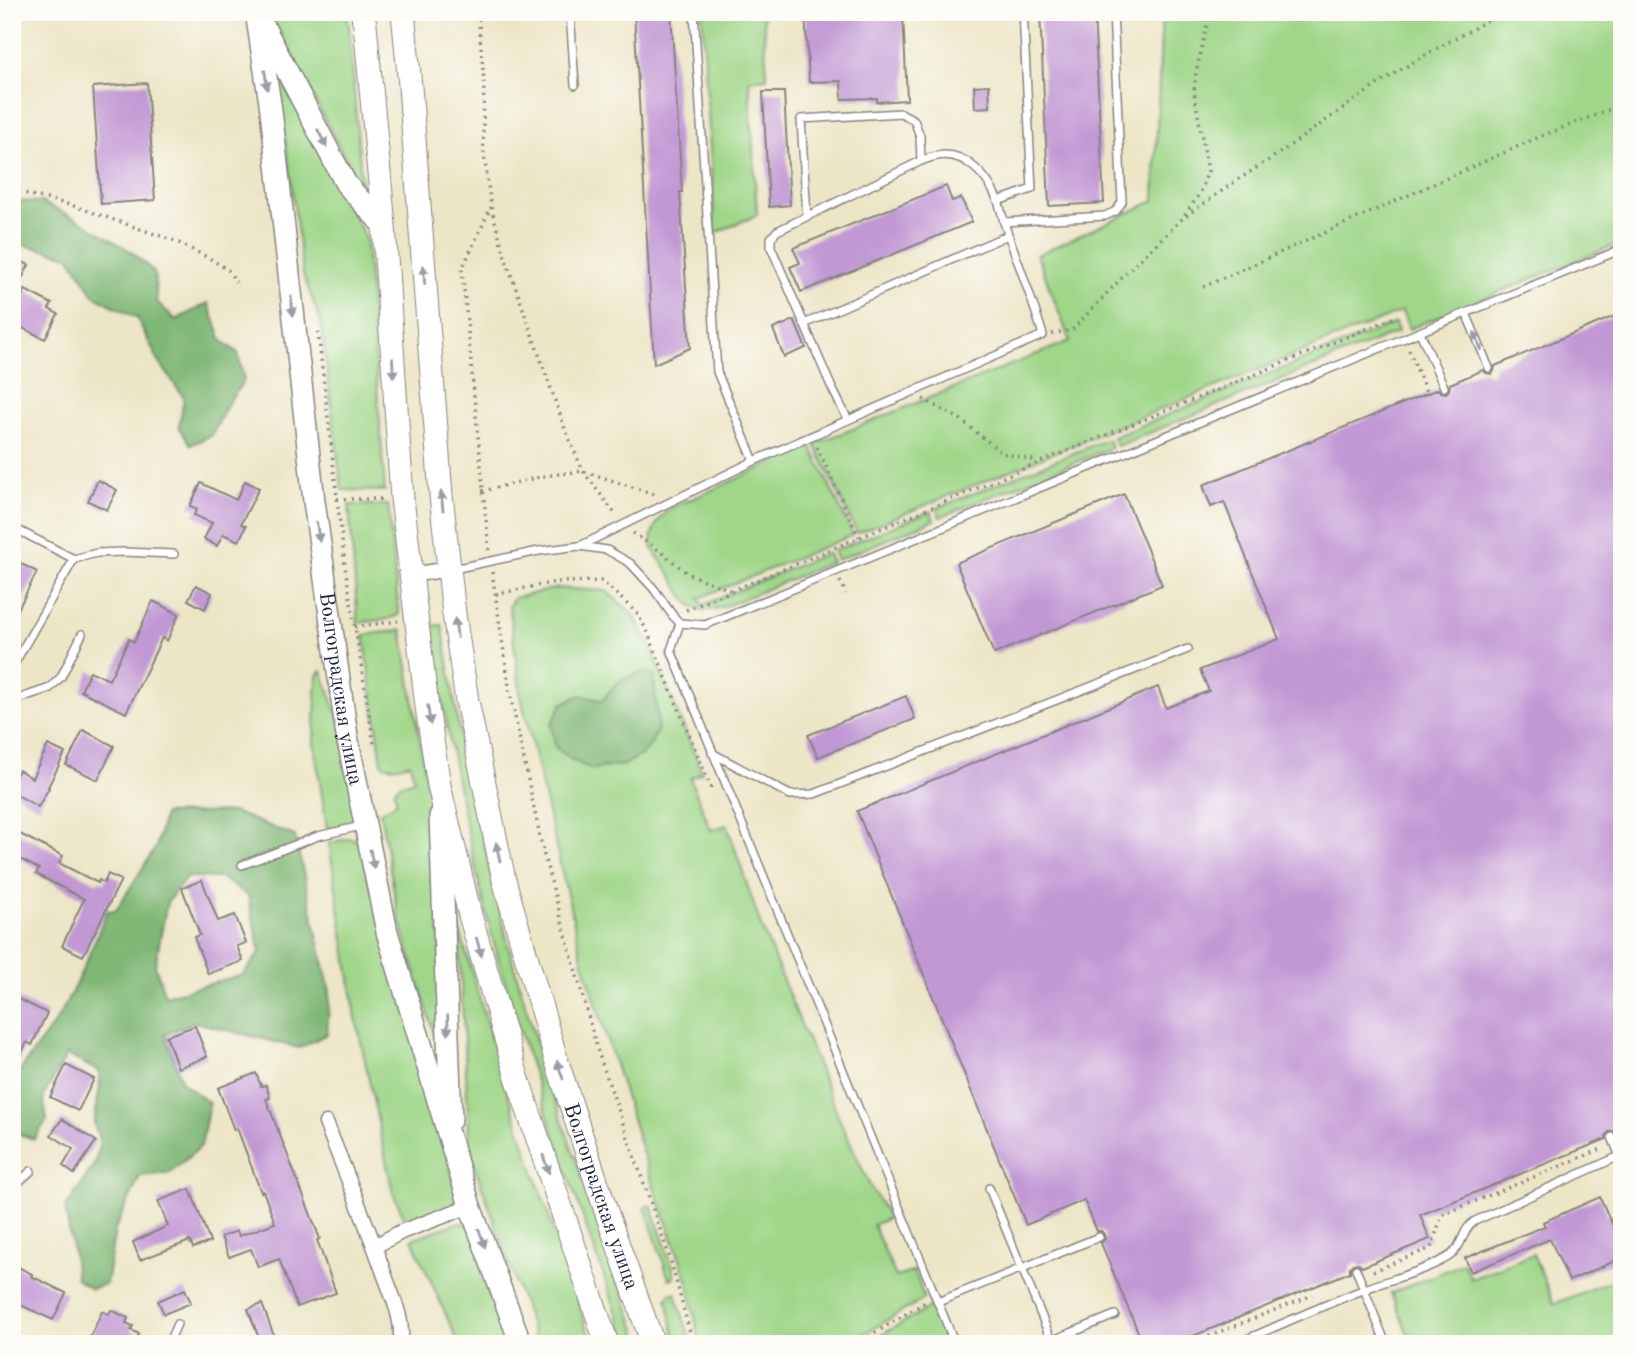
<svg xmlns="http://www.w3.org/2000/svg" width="1634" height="1356" viewBox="0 0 1634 1356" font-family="'Old Standard TT',serif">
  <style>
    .green { fill: #9fd688; stroke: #607c62; stroke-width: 2 }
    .forest { fill: #7fb774; stroke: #506c58; stroke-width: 2; fill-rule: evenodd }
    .building { fill: #c197d4 }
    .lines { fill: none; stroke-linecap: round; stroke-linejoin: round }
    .service-casing { stroke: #878480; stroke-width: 10 }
    .minor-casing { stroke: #878480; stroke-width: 17 }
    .secondary-casing { stroke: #878480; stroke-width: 24 }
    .primary-casing { stroke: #878480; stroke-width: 25 }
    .path { stroke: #878480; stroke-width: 3.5; stroke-dasharray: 2 5; stroke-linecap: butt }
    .service { stroke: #fff; stroke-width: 7 }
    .minor { stroke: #fff; stroke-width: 14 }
    .secondary { stroke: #fff; stroke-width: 21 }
    .primary { stroke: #fff; stroke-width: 23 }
    .oneway { fill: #9c9ca7 }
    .labels { text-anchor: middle; stroke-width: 5; stroke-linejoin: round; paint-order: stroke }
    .street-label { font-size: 21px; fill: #22223b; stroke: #fdfcf7 }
  </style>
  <rect width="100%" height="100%" fill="#fdfcf7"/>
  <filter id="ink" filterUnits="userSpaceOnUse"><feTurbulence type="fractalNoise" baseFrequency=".0143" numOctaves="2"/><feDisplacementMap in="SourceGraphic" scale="14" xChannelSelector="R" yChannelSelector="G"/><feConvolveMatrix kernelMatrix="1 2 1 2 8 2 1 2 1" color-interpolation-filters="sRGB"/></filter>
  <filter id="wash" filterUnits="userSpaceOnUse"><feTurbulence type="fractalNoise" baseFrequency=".00686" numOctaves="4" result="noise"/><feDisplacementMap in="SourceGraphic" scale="28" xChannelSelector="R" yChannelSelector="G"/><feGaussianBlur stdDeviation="1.57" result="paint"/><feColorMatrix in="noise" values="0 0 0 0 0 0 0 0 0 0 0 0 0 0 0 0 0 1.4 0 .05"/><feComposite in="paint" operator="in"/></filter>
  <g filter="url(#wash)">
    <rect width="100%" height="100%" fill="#ece5c6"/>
    <g class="green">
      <path d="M269,12H346L349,26L362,191Z"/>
      <path d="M702,12H763L767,78L749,80L757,215L715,233Z"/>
      <path d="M1162,12H1622V242L1409,329L1402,311L857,533L815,444L1070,341L1037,255L1154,201Z"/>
      <path d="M276,68L366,239L385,491L342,490L321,323L303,274Z"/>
      <path d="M1395,323L1398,332L1117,446L1113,437Z"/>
      <path d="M1108,439L1111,448L940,517L937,508Z"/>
      <path d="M811,446L853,535L699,598L703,605L827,553L832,562L728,605C718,608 706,613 696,608C685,603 678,588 673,578C667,568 659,560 654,551C646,535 659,517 671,508Z"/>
      <path d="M349,505H388L399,615L388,619L358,623Z"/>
      <path d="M930,511L934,520L837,560L833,551Z"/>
      <path d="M558,588L606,591L633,614L649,643L702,772L690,778L711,830L727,825L761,926L841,1123L870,1186L889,1218L873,1225L896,1277L915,1271L924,1299L846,1344H700L688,1282L649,1173L583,962L521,697L509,606L514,598Z"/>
      <path d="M442,625L459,728L482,837L510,952L544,1069L641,1344H628C583,1216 535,1088 498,958C468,849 448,738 430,626Z"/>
      <path d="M402,630L435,835L447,1076L398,914L380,812L392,806L397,801L394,791L399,785L414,780L410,763C402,765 390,770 382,763L364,635Z"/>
      <path d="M322,671L340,722L356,813L352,822L335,828H327L314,743L317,675Z"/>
      <path d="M351,838L360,842L460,1202L457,1205L408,1225L393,1193L356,1018L329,843Z"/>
      <path d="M458,924L504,1083L592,1344H537L470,1152Z"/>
      <path d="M651,1205L674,1271V1278L669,1279L645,1207Z"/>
      <path d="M457,1223H464L473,1229L514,1344H459L412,1239Z"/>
      <path d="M1533,1254L1554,1304L1622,1276V1344H1412L1391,1293L1464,1263L1471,1279Z"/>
      <path d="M675,1293L692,1344H676L667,1298L670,1294Z"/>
      <path d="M932,1306L948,1344H865Z"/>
    </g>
    <g class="forest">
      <path d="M12,201L41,202L79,220L132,252L154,272L157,302L176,320L208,303L222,341L238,353L244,380L228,403L212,435L191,445L179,427L184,398L158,360L137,318L95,296L69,256L12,242Z"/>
      <path d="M643,672L654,676L658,729L650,746L641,755L624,765L591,769L572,760L556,748L551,725L562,704L580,695L599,700L604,699C614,682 624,678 643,672Z"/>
      <path d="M233,812L295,836L330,992L327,1034L299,1048L195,1022L165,1034L182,1082L209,1103L201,1146L170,1173L140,1176L115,1229L106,1284L91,1289L76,1279L73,1252L65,1209L95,1163L100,1142L94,1124L100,1086L99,1071L67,1055L43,1097L47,1120L34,1139L16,1133C13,1121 9,1098 13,1086C24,1059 46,1039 60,1014C79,981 93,946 107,911L116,910L156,847L164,814ZM187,877L221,878L248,896L260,952L243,975L165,996L155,965L167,902Z"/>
    </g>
    <g id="blocks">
      <g class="building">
        <path d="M634,12H671L682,192H680L690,348L654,364Z"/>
        <path d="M805,12H903L907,100L877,102V98L842,99L841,81L809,82Z"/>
        <path d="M1040,12H1094L1104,203L1049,206Z"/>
        <path d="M147,83L155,200L101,204L93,87Z"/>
        <path d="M989,85L990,107L975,108L974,86Z"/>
        <path d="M763,92H784L790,205L769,207Z"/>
        <path d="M946,186L952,201L961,198L972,222L801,292L790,267L800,263L793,248Z"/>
        <path d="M12,257L29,265L12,298Z"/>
        <path d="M25,290L52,304L49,309L58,314L45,339L12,323V314Z"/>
        <path d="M1622,313V1133L1618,1135L1613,1131L1609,1132L1606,1136V1139L1420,1215L1430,1239L1362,1267L1358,1263L1353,1264L1350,1267V1272L1174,1344H1143L1101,1243L1105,1239L1104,1234L1101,1231H1097L1084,1200L1026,1225L857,811L1158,687L1166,708L1209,691L1200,670L1279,639L1224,502L1211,507L1203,485L1438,389L1441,392L1446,393L1449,390L1450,384L1483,370L1486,373L1491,374L1494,371L1495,366Z"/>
        <path d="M794,320L806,348L784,357L773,329Z"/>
        <path d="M98,480L117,490L107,510L88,501Z"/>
        <path d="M245,481L259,488L241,524L246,526L239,541L223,534L217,546L204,539L212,523L194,515L197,509L190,506L201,483L236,500Z"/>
        <path d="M1124,494L1162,585L994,654L956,563Z"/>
        <path d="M12,559L37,572L12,621Z"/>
        <path d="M196,585L212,593L205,609L188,600Z"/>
        <path d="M153,601L179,614L167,641L162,638L126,713L81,691L90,671L109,680L129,639L134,642Z"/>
        <path d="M906,696L915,719L818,757L808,735Z"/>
        <path d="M83,730L114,746L98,780L66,765Z"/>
        <path d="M48,745L65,753L48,787L49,788L38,807L12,792V781L19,770L32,778Z"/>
        <path d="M12,830L63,856L59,863L98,883L99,880L104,883L108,874L121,880L83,956L62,946L84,899L36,874L39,869L12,855Z"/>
        <path d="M202,880L218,921L235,915L246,943L237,946L243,961L208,974L194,937L200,935L182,888Z"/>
        <path d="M12,996L47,1013L32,1045L27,1042L12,1073Z"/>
        <path d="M195,1026L207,1057L178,1068L166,1036Z"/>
        <path d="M66,1065L94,1079L78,1111L50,1097Z"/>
        <path d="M256,1073L261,1086L266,1085L270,1098L266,1099L320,1239L317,1240L336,1293L297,1307L279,1259L258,1267L251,1249L229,1257L221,1237L237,1231L239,1236L275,1223L263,1191L261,1192L237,1128L234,1130L218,1088Z"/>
        <path d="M62,1119L96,1141L74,1174L63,1166L73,1149L51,1135Z"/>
        <path d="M190,1189L210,1242L193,1248L190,1241L140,1260L133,1242L168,1226L158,1201Z"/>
        <path d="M1600,1197L1622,1247V1258L1569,1281L1550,1239L1471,1272L1465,1258L1545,1226L1543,1222Z"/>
        <path d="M12,1264L32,1274L31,1276L66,1293L53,1320L12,1301Z"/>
        <path d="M185,1289L191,1303L164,1314L158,1301Z"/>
        <path d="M262,1304L274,1336L260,1341L248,1309Z"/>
        <path d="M111,1310L128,1318L126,1323L133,1326L131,1330L139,1334L134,1344H87L102,1311L109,1314Z"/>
      </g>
    </g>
  </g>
  <g filter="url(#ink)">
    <use href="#blocks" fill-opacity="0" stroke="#878480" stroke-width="2"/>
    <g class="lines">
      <defs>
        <g id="service">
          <path d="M570,12L575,85"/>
          <path d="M694,12L717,372L754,461"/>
          <path d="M409,19L421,12"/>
          <path d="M998,201L1032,189L1023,12"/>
          <path d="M807,216L801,119L901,113L914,120L920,136L921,161"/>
          <path d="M1004,222L1105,216L1116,211L1122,202L1113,12"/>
          <path d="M1466,313L1489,368"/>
          <path d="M804,324L1008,235"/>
          <path d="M1420,332L1444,387"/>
          <path d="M12,527L74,559L17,659L12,670"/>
          <path d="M580,546L754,461L1043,335C1033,302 1021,270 1009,237C1004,225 1002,212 998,201C988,177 965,150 937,156C931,157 926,159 921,161L777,231L771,238V247L831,386L848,420"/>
          <path d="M74,559L97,553L123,552L174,554"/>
          <path d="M453,569L539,551L579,546L607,550L630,563L654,589L673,616L680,623L705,625L1622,249"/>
          <path d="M680,623L671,650L955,1344"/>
          <path d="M12,701L50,688L61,677L82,634"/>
          <path d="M712,753L790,795L814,794L1188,649"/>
          <path d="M242,865L318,836L361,826"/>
          <path d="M1612,1137L1621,1159"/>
          <path d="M12,1188L31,1171"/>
          <path d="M989,1188L1053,1344"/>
          <path d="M1356,1269L1386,1344"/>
          <path d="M938,1302L1099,1237"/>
          <path d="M1051,1341L1115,1315"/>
          <path d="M168,1344L177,1324"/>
          <path d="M1236,1344C1279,1325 1322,1306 1365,1289C1391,1279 1429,1270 1451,1255C1463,1246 1462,1229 1475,1221L1622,1155"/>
        </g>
        <g id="minor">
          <path d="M411,575L449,569"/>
          <path d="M326,1123C346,1174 367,1224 385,1276C392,1296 405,1322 400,1344"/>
          <path d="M375,1246L401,1232L470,1206"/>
        </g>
        <g id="secondary">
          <path id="s1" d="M256,12L271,110L314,501L347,736L387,932L470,1206L521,1344"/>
          <path d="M264,27L346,184L384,226"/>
          <path d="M440,816L451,1119"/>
        </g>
        <g id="primary">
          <path d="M362,12L365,24L384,226L402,498L427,707L439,786L470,915L517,1077L607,1344"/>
          <path id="s2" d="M403,12L410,86L441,495L454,614L467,701L504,880L556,1059L607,1214L653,1344"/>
        </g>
      </defs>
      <use href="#service" class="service-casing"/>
      <use href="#minor" class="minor-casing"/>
      <use href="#secondary" class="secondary-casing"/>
      <use href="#primary" class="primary-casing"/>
      <g class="path">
        <path d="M478,12L484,82L483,130L484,154L491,207L505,257L565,429L583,471L616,515"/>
        <path d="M12,190L74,206L175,241L211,259L228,270L236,282"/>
        <path d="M1185,215L1200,193L1208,171L1194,92L1196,72L1210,12"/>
        <path d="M1203,287L1539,137L1622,105"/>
        <path d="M318,332L345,566L374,744"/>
        <path d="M1052,334L1072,330L1136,263L1183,218L1236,181L1278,154L1381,82L1423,56L1503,12"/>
        <path d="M1409,350L1427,394"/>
        <path d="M923,399L960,419L1002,453L1038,461"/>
        <path d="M817,447L859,537"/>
        <path d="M482,491L544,476L583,471L657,495"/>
        <path d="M337,499H382"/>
        <path d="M633,533L659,550L688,574L730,590"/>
        <path d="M489,550L462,269L491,207"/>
        <path d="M492,572L510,693L544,856L598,1052L670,1258L693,1344"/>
        <path d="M840,581L846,594"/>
        <path d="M496,594L556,582L602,581L637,613L647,631L713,793"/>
        <path d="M686,610L1040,462L1396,317"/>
        <path d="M355,627L398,621"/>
        <path d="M1373,1271L1431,1248L1442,1215L1604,1148"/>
        <path d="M857,1344L927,1301"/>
        <path d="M1189,1344L1313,1295"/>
      </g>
      <use href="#service" class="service"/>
      <use href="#minor" class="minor"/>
      <use href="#secondary" class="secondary"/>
      <use href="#primary" class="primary"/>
    </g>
    <defs><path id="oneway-solid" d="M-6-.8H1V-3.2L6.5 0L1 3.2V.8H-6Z" transform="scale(1.75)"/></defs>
    <g class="oneway">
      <use href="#oneway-solid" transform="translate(266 80) rotate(82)"/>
      <use href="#oneway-solid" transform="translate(322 138) rotate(63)"/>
      <use href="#oneway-solid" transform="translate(424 275) rotate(-94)"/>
      <use href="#oneway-solid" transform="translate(292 306) rotate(84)"/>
      <use href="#oneway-solid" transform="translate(1478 341) rotate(-112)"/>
      <use href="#oneway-solid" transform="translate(393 368) rotate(87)"/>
      <use href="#oneway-solid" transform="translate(442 501) rotate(-96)"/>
      <use href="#oneway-solid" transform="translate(318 532) rotate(82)"/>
      <use href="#oneway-solid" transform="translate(456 628) rotate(-98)"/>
      <use href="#oneway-solid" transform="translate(429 715) rotate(82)"/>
      <use href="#oneway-solid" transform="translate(498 852) rotate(-102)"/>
      <use href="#oneway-solid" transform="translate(372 859) rotate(78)"/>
      <use href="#oneway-solid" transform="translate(479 947) rotate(74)"/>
      <use href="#oneway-solid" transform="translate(448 1025) rotate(88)"/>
      <use href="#oneway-solid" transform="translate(560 1070) rotate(-108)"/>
      <use href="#oneway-solid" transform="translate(546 1164) rotate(71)"/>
      <use href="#oneway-solid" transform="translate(482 1238) rotate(70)"/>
    </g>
  </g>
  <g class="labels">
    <g class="street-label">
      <text dy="7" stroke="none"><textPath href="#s1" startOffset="682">Волгоградская улица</textPath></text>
      <text dy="7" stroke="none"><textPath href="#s2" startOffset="1206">Волгоградская улица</textPath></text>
    </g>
  </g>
  <rect width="1634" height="1356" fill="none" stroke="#fdfcf7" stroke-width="42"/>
</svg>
